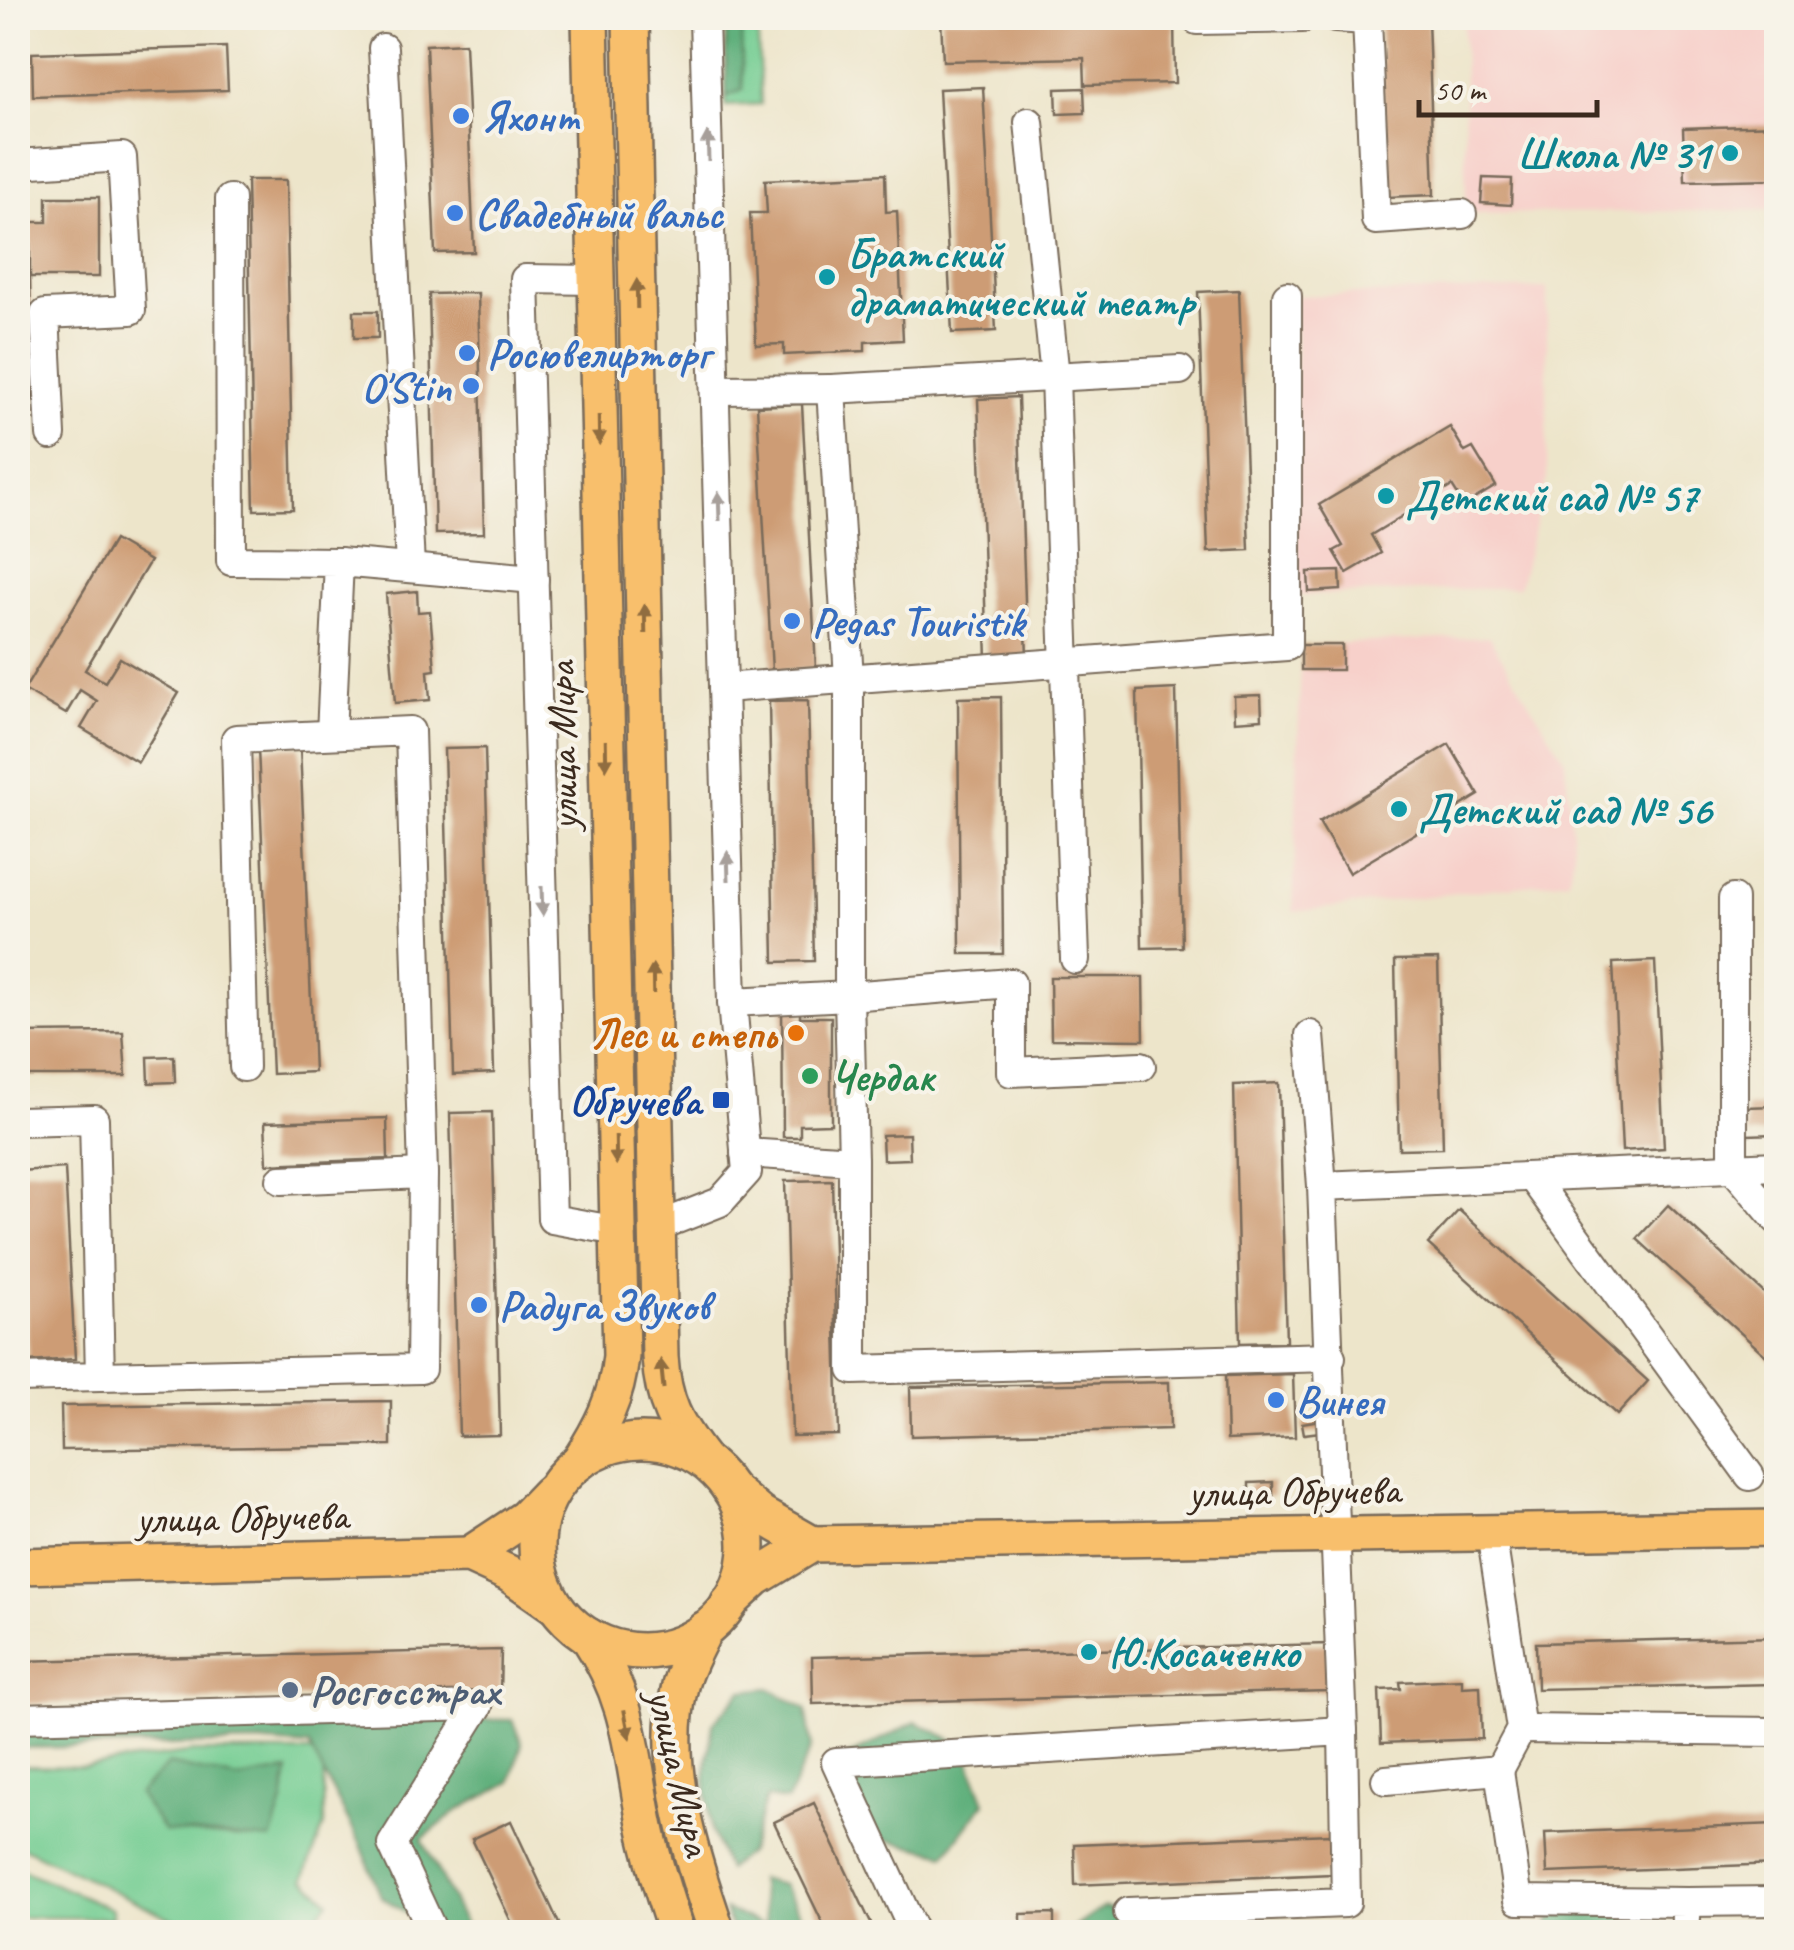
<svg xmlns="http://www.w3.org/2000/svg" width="1794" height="1950" viewBox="0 0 1794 1950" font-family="Caveat,sans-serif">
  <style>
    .built { fill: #f7d0ca }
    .green { fill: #75cd93; stroke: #587c58; stroke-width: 2.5 }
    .forest { fill: #60b07d; stroke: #4e6d4e; stroke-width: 2.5 }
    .building { fill: #cd9c75 }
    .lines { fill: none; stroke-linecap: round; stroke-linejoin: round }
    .minor-casing { stroke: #796b5a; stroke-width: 32 }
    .major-casing { stroke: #796b5a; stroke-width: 40 }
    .minor { stroke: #fff; stroke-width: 28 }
    .major { stroke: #f8bf6c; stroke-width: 35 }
    .oneway { fill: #a79f9a }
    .oneway2 { fill: #906d41 }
    .shop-dot { fill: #3f7fe0; stroke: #f7f3e8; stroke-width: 4 }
    .culture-dot { fill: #0f9aa8; stroke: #f7f3e8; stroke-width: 4 }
    .food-dot { fill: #e8710a; stroke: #f7f3e8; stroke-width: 4 }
    .leisure-dot { fill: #2e9e5b; stroke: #f7f3e8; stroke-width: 4 }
    .transit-dot { fill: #1a4fb4; stroke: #f7f3e8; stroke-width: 4 }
    .service-dot { fill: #5c6f8a; stroke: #f7f3e8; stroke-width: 4 }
    .labels { text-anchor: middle; stroke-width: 8; stroke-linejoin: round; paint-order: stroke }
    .shop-label { font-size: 42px; font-weight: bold; fill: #366cbe; stroke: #f7f3e8; text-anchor: start }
    .culture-label { font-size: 42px; font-weight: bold; fill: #0d838f; stroke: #f7f3e8; text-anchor: start }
    .street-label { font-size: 42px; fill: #3b2a1e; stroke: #f7f3e8 }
    .food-label { font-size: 42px; font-weight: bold; fill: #c56008; stroke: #f7f3e8; text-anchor: end }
    .leisure-label { font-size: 42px; font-weight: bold; fill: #27864d; stroke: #f7f3e8; text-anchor: start }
    .transit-label { font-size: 42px; font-weight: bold; fill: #164399; stroke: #f7f3e8; text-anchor: end }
    .service-label { font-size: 42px; font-weight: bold; fill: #4e5e75; stroke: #f7f3e8; text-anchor: start }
  </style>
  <rect width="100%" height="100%" fill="#f7f3e8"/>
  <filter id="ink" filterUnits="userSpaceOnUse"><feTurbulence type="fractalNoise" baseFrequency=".01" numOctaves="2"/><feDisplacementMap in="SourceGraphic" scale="20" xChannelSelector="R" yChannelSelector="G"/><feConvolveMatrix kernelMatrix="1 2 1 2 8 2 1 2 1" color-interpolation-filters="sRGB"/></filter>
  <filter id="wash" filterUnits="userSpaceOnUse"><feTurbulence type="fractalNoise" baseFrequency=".0048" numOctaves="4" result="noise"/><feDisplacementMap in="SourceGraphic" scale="40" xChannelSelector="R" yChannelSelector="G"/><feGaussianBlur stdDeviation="2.25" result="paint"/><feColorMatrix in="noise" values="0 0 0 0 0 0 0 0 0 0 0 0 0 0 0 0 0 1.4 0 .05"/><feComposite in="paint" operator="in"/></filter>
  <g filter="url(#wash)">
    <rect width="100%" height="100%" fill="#ede5ca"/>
    <g class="built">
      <path d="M1463,18H1776V210L1466,214Z"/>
      <path d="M1547,288V477L1519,587L1297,596L1296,296Z"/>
      <path d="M1489,637L1565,760L1574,853L1568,880L1293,912L1301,645Z"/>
    </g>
    <g class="green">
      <path d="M726,18H757L761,104L726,106Z"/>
      <path d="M194,1752H323L324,1825L304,1879L329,1901L305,1932L197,1931L18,1845V1766L83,1767Z"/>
      <path d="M18,1868L112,1909V1918L18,1917Z"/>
    </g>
    <g class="forest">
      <path d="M741,29L743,90L726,97V32Z"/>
      <path d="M769,1688L806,1709L812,1746L787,1801L766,1798L749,1852L727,1870L711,1830L705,1778L713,1723L742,1691Z"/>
      <path d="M18,1712L512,1720L522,1743L511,1782L457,1811L422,1839L468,1932H433L426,1925L381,1897L361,1845L309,1746L268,1743L18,1748Z"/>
      <path d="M916,1722L963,1745L985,1802L946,1854L880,1838L838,1807L836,1762Z"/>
      <path d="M168,1764L238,1779L288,1771L283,1803L271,1840L164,1831L138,1794Z"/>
      <path d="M759,1879L783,1885L812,1932H732L725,1910L766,1926Z"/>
      <path d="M1603,1894L1635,1926L1634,1932H1546L1553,1912Z"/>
      <path d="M1104,1907L1128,1912L1120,1932H1068Z"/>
    </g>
    <g id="blocks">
      <g class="building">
        <path d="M941,18H1174L1175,83L1085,85L1084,58L943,61Z"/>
        <path d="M1379,18H1428L1434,195L1387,197Z"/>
        <path d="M465,43L474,252L435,253L426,45Z"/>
        <path d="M226,47L228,90L33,96L32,53Z"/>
        <path d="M983,87L996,331L952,333L939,89Z"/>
        <path d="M1084,88L1085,113L1057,114L1056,89Z"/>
        <path d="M1776,125V179L1685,181L1683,128Z"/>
        <path d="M885,174L886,212L897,211L903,340L865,342V351L784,355V344L756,345L750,213H767L765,180Z"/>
        <path d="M1483,178L1512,179L1511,205L1481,203Z"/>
        <path d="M247,180H286L293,509L254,510Z"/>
        <path d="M47,197H99V277H30V222H47Z"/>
        <path d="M18,277H30L33,400L18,401Z"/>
        <path d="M1239,290L1249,550L1208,552L1198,292Z"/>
        <path d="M478,293L484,533L435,534L429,294Z"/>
        <rect x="354" y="311" width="24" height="27"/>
        <path d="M1018,397L1027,658L987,659L978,399Z"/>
        <path d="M802,404L816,669L772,671L757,406Z"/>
        <path d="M1450,427L1465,452L1473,448L1496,486L1464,505L1452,486L1371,535L1381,553L1347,573L1334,551L1343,546L1319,505Z"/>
        <path d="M114,540L150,561L85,670L105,682L120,658L179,693L138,762L81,728L97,701L80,690L66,714L24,690Z"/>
        <path d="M1340,571L1341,590L1309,592L1308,572Z"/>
        <path d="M417,591L418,612L430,611L435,670L428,671L430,700L395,703L386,594Z"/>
        <rect x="1301" y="645" width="41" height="25"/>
        <path d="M1176,689L1182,947L1142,948L1137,691Z"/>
        <path d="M1261,695L1262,719L1235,721L1234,696Z"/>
        <path d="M1001,697L1003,954H960L958,698Z"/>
        <path d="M808,700L814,961L774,962L769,701Z"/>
        <path d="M1449,744L1479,795L1349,873L1319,822Z"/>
        <path d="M300,747L314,1072L272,1074L258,748Z"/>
        <path d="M485,748L494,1073L453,1075L444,749Z"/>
        <path d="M1438,959L1443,1148L1399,1149L1395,960Z"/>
        <path d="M1655,961L1664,1148L1622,1151L1613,963Z"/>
        <path d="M1050,977H1143L1144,1040L1051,1039Z"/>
        <path d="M782,1007H800V1017H831V1124L800,1125V1137H783Z"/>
        <path d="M123,1032L126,1076H18V1033Z"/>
        <path d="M174,1056L175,1082L149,1083L148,1057Z"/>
        <path d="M1279,1083L1286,1342L1240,1343L1234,1085Z"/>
        <path d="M1775,1106L1776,1134L1747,1135L1746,1107Z"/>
        <path d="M492,1112L500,1435L459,1436L450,1113Z"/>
        <path d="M387,1118L388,1159L267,1164L265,1122Z"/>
        <path d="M909,1134L910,1159L883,1160L882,1135Z"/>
        <path d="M65,1168L75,1359L28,1362L19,1171Z"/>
        <path d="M832,1180L839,1435L792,1436L785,1181Z"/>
        <path d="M1668,1205L1776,1304V1365L1637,1239Z"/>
        <path d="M1459,1210L1648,1381L1617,1415L1428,1244Z"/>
        <path d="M1293,1374L1295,1437L1227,1440L1225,1376Z"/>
        <path d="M1169,1382L1170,1429L911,1436L910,1387Z"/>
        <path d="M391,1401V1445L62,1450L61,1406Z"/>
        <path d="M1326,1419L1328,1431L1304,1434L1302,1423Z"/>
        <path d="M1273,1482V1496H1249V1483Z"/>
        <path d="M1776,1637V1684L1537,1689L1536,1643Z"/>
        <path d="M1329,1644V1691L813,1704L812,1657Z"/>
        <path d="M501,1650L500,1693L18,1704V1661Z"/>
        <path d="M1462,1679V1687L1480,1686L1482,1739L1381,1743L1379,1690L1401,1689L1400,1682Z"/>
        <path d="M814,1803L875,1932H827L774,1822Z"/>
        <path d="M511,1821L563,1932H516L472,1839Z"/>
        <path d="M1776,1824V1864L1547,1873L1545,1833Z"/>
        <path d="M1331,1834L1332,1874L1075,1885L1074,1844Z"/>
        <path d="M1054,1913V1932H1021V1914Z"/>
      </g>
    </g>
  </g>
  <g filter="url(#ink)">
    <use href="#blocks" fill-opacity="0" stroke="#796b5a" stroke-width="2.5"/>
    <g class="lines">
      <defs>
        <g id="minor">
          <path d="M1335,18L1367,20L1376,220L1462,214"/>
          <path d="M1197,20L1303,18"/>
          <path d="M383,48L410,566"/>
          <path d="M1029,122L1055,377L1075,959"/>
          <path d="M18,164L122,157L131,310L45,314L51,435"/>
          <path d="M230,199L231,561L339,562L331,734"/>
          <path d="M595,280L525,279L552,1219L618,1231"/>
          <path d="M831,389L1180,370"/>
          <path d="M715,390L831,389L849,678V996L1011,983V1072L1141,1066"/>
          <path d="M339,562L534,579"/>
          <path d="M723,688L1287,646V296"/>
          <path d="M1733,899V1168L1776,1219"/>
          <path d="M732,1002L849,996L853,1160"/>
          <path d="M1310,1035L1322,1186"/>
          <path d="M244,1067L236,739L410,731L423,1174"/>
          <path d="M18,1121L94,1119L100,1376L18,1378"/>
          <path d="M745,1153L853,1160V1370L1331,1357"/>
          <path d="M1532,1177L1750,1476"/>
          <path d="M659,1226L720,1202L747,1172L732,1002L704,18"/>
          <path d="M100,1376L421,1369L423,1174L281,1180"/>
          <path d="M18,1718L478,1706"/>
          <path d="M1521,1729L1776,1732"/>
          <path d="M1343,1731L1322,1186L1776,1166"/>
          <path d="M1499,1770L1518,1900L1687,1902L1685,1932"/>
          <path d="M1386,1780L1499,1770L1521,1729L1491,1532"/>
          <path d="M1687,1902L1776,1901"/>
          <path d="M433,1932L392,1844L478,1706"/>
          <path d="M914,1932L836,1762L1343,1731L1346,1903L1128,1912"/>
        </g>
        <g id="major">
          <path d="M631,18L660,1357C663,1403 675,1424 703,1460"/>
          <circle cx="642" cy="1546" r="105"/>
          <path d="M579,1462C601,1428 617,1398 621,1356L590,18"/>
          <path d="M730,1489L761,1515L812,1544"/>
          <path d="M469,1555L525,1518L549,1493"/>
          <path d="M18,1566L469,1555L508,1573L555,1606"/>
          <path d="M729,1603L756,1578L812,1544L1776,1528"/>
          <path d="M705,1629C696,1647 685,1666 680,1686C660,1765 692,1858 717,1932"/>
          <path d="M588,1636C632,1703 631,1753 646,1828C653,1863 665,1898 676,1932"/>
        </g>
      </defs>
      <use href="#minor" class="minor-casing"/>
      <use href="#major" class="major-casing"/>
      <use href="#minor" class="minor"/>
      <use href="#major" class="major"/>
    </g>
    <defs><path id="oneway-solid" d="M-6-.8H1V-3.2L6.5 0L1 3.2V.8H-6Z" transform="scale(2.5)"/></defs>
    <g class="oneway">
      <use href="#oneway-solid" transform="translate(708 146) rotate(-92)"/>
      <use href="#oneway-solid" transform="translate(719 506) rotate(-92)"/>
      <use href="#oneway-solid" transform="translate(728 866) rotate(-92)"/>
      <use href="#oneway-solid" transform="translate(542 901) rotate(88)"/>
    </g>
    <g class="oneway2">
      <use href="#oneway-solid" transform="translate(637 294) rotate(-91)"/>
      <use href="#oneway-solid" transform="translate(599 430) rotate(89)"/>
      <use href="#oneway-solid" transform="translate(645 619) rotate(-91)"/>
      <use href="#oneway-solid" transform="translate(606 755) rotate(89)"/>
      <use href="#oneway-solid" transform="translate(653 979) rotate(-91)"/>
      <use href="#oneway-solid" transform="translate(616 1150) rotate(89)"/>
      <use href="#oneway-solid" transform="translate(662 1374) rotate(-96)"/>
      <use href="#oneway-solid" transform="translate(627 1724) rotate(79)"/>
    </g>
  </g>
  <g class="shop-dot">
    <circle cx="461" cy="116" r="10"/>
    <circle cx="455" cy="213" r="10"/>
    <circle cx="467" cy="353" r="10"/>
    <circle cx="471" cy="386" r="10"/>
    <circle cx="792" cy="621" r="10"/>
    <circle cx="479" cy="1305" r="10"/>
    <circle cx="1276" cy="1400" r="10"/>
  </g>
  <g class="culture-dot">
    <circle cx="1730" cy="153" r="10"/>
    <circle cx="827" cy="277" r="10"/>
    <circle cx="1386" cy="496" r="10"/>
    <circle cx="1399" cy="809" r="10"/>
    <circle cx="1089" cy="1652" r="10"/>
  </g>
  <circle class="food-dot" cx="796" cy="1033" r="10"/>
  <circle class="leisure-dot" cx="810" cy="1076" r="10"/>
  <rect class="transit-dot" x="711" y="1090" width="20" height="20" rx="5"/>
  <circle class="service-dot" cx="290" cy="1690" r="10"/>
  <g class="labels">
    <g class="shop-label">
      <text x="481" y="131">Яхонт</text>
      <text x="475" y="228">Свадебный вальс</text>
      <text x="487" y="368">Росювелирторг</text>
      <text x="451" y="401" text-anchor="end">O'Stin</text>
      <text x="812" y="636">Pegas Touristik</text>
      <text x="499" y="1320">Радуга Звуков</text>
      <text x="1296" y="1415">Винея</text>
    </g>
    <g class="culture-label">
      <text x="1710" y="168" text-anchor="end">Школа № 31</text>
      <text x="847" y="268">Братский<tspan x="847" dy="48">драматический театр</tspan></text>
      <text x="1406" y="511">Детский сад № 57</text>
      <text x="1419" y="824">Детский сад № 56</text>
      <text x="1109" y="1667">Ю.Косаченко</text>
    </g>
    <g class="street-label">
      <text transform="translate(561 746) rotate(-91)" y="15">улица Мира</text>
      <text transform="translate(1294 1490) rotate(-1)" y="15">улица Обручева</text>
      <text transform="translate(242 1516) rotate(-1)" y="15">улица Обручева</text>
      <text transform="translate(681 1772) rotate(77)" y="15">улица Мира</text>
    </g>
    <g class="food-label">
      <text x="776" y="1048">Лес и степь</text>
    </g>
    <g class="leisure-label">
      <text x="830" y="1091">Чердак</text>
    </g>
    <g class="transit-label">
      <text x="701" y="1115">Обручева</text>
    </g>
    <g class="service-label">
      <text x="310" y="1705">Росгосстрах</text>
    </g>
  </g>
  <rect width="1794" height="1950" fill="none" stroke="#f7f3e8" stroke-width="60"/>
  <path d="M1419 100v15h178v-15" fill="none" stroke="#3b2a1e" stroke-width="5"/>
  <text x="1434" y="100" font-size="30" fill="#3b2a1e" stroke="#f7f3e8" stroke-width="8" paint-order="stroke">50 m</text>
</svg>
